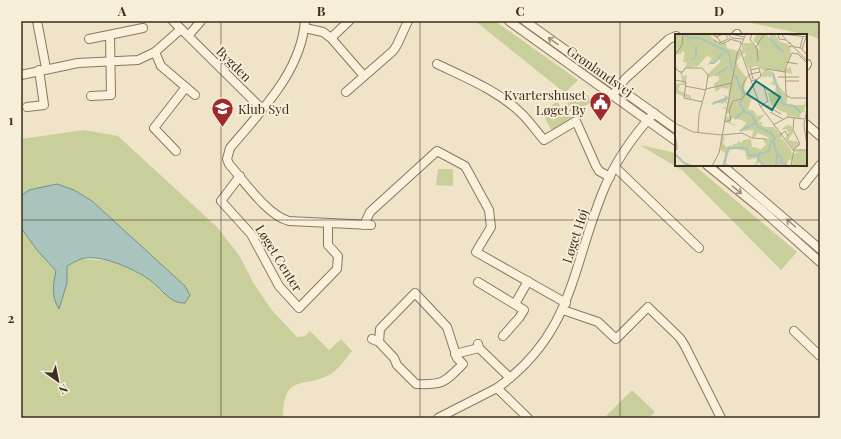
<svg xmlns="http://www.w3.org/2000/svg" width="841" height="439" viewBox="0 0 841 439" font-family="'Playfair Display',serif">
  <style>
    .green { fill: #c9cf9b }
    .water { fill: #a9c4bc; stroke: #6f938a }
    .lines { fill: none; stroke-linecap: round; stroke-linejoin: round }
    .minor-casing { stroke: #8d765c; stroke-width: 10 }
    .minor { stroke: #faf1dc; stroke-width: 8 }
    .oneway { stroke: #9c907e }
    .grid { fill: none; stroke: #3d2e20; stroke-width: 1; stroke-opacity: 0.55 }
    .labels { text-anchor: middle; stroke-width: 4; stroke-linejoin: round; paint-order: stroke }
    .street-label { font-size: 13px; fill: #3d2e20; stroke: #f7eed8 }
    .poi-label { font-size: 13px; fill: #3d2e20; stroke: #f7eed8; text-anchor: end }
    .inset-river { fill: none; stroke: #a9c4bc; stroke-width: 2 }
    .inset-road { fill: none; stroke: #a89b85; stroke-width: 1 }
    .view { fill: #0f766e; fill-opacity: 0.15; stroke: #0f766e; stroke-width: 2 }
    .inset-edge { fill: none; stroke: #3d2e20; stroke-width: 2 }
    .neatline { fill: none; stroke: #3d2e20; stroke-width: 1.5 }
    .grid-label { font-size: 13px; text-anchor: middle; font-weight: bold; fill: #3d2e20 }
  </style>
  <rect width="100%" height="100%" fill="#f0e4c8"/>
  <g class="green">
    <path d="M475,21H495L578,80L565,93Z"/>
    <path d="M742,21H820V40L812,36Z"/>
    <path d="M588,95L592,102L580,109L582,113L552,131L541,111L557,102L561,107L579,96Z"/>
    <path d="M84,130L118,136L217,227L239,255L254,284L271,309L297,337L305,336L310,331L329,350L341,339L352,351C346,358 339,369 331,374C301,390 284,372 283,418H21V228L37,250L56,271L53,292L59,308L67,283V266L82,259L115,261L150,280L168,297L136,242L92,201L74,190H29L21,196V139Z"/>
    <path d="M640,145L676,153V165H694L797,252L781,270L683,171Z"/>
    <path d="M438,169H453V186L436,185Z"/>
    <path d="M632,390L655,412L649,418H604Z"/>
  </g>
  <path class="water" d="M57,184L74,190L92,201L185,286L190,295L185,303C170,304 161,288 150,280C134,269 100,253 81,259C76,261 71,264 67,266V283L59,309C51,296 53,285 56,271L37,250L21,228V196L29,190Z"/>
  <g class="lines">
    <defs>
      <g id="minor">
        <path d="M37,21L46,68"/>
        <path d="M173,21L262,109"/>
        <path d="M305,21C301,72 261,111 230,148L227,159L229,164C244,181 267,215 289,221L371,225"/>
        <path d="M509,21L676,141"/>
        <path d="M525,21L676,129"/>
        <path d="M305,28L323,32L331,38L364,76"/>
        <path d="M189,35L201,21"/>
        <path d="M736,35L737,34"/>
        <path d="M331,38L349,21"/>
        <path d="M89,39L143,28"/>
        <path d="M155,52L161,66L195,95"/>
        <path d="M437,64C466,78 499,91 522,114C530,122 537,132 544,140L576,121L596,166L599,171L610,177"/>
        <path d="M806,66L807,64"/>
        <path d="M21,75L78,63L138,60L155,52L181,29"/>
        <path d="M616,91L625,79L669,39L676,36"/>
        <path d="M346,92L393,51L397,45L408,21"/>
        <path d="M91,96L111,95L110,35"/>
        <path d="M27,107L44,105L39,70"/>
        <path d="M806,124L820,136"/>
        <path d="M176,151L154,128L186,87"/>
        <path d="M707,165L761,209L820,262"/>
        <path d="M722,165L820,249"/>
        <path d="M615,167L699,248"/>
        <path d="M240,176L221,201L251,234L279,286L299,308L337,269L338,256L328,245V223"/>
        <path d="M804,185L820,165"/>
        <path d="M364,225L370,212L437,151L465,166L489,210L491,227L476,252L566,303"/>
        <path d="M478,282L524,310L519,318L503,336"/>
        <path d="M515,304L528,281"/>
        <path d="M563,310L598,322L616,339L648,307L680,338L685,346L721,418"/>
        <path d="M794,331L820,356"/>
        <path d="M372,339L379,342L394,358L397,365L416,384C443,385 444,383 463,364L457,358L447,327L415,293L380,329L379,342"/>
        <path d="M478,344L479,348L510,378"/>
        <path d="M455,354L479,348"/>
        <path d="M438,418L497,388"/>
        <path d="M528,418L497,388C574,333 571,268 604,189C615,162 634,135 654,113"/>
      </g>
    </defs>
    <use href="#minor" class="minor-casing"/>
    <use href="#minor" class="minor"/>
  </g>
  <defs><path id="oneway-shaft" d="M-6 0H5M1.5-3L5.5 0L1.5 3" fill="none" stroke-width="1.6" stroke-linecap="round" stroke-linejoin="round"/></defs>
  <g class="oneway">
    <use href="#oneway-shaft" transform="translate(553 41) rotate(-145)"/>
    <use href="#oneway-shaft" transform="translate(737 190) rotate(40)"/>
    <use href="#oneway-shaft" transform="translate(791 223) rotate(-138)"/>
  </g>
  <path class="grid" d="M221,21V418M420,21V418M620,21V418M21,220H820"/>
  <defs>
    <symbol id="civic-pin" viewBox="-11 -11 22 30"><path d="M0 17L-7.5 6A9.5 9.5 0 1 1 7.5 6Z" fill="#9e2a2b" stroke="#f7eed8"/><path d="M-.6-6.5H3V-4.5H.6V-3L4-1V1h2V6H-6V1h2V-1L-.6-3ZM-1.2 2.5V6h2.4V2.5Z" fill="#fff"/></symbol>
    <symbol id="school-pin" viewBox="-11 -11 22 30"><path d="M0 17L-7.5 6A9.5 9.5 0 1 1 7.5 6Z" fill="#9e2a2b" stroke="#f7eed8"/><path d="M0-5L7-2L0 1L-7-2ZM-4 1L0 2.5L4 1V4Q0 6-4 4Z" fill="#fff"/></symbol>
  </defs>
  <g fill-rule="evenodd">
    <use href="#civic-pin" x="588" y="90" width="25" height="34"/>
    <use href="#school-pin" x="210" y="96" width="25" height="34"/>
  </g>
  <g class="labels">
    <g class="street-label">
      <text transform="translate(234 64) rotate(45)" y="5">Bygden</text>
      <text transform="translate(600 71) rotate(35)" y="5">Grønlandsvej</text>
      <text transform="translate(575 236) rotate(-72)" y="5">Løget Høj</text>
      <text transform="translate(279 258) rotate(58)" y="5">Løget Center</text>
    </g>
    <g class="poi-label">
      <text x="586" y="100">Kvartershuset<tspan x="586" dy="15">Løget By</tspan></text>
      <text x="238" y="114" text-anchor="start">Klub Syd</text>
    </g>
  </g>
  <g transform="translate(675 34)">
    <rect width="132" height="132" fill="#f0e4c8"/>
    <path d="M1,0L8,2L9,0L35,1L42,9H51L52,14L63,17L62,21L64,16L66,21L62,27L63,33L72,44L69,55L77,63L73,75L79,77L82,82L90,80L83,88H88L86,90L89,93H99L107,103L105,105H108L116,116L117,122L118,119H122L119,117L132,116V132H116L118,128L114,125L112,130L113,132H88L85,128L80,132L82,124L72,126L70,117L61,115L54,116L52,121L51,129L55,132H48L50,119L45,116L46,102L50,103L48,109L51,113L63,109V107L67,109L68,106L76,105L77,113L84,114L85,116L91,111L88,105L95,104L83,99L79,104H77L78,96L65,97L71,89L67,86L56,84V89L60,91L61,88L60,92L51,88L52,85L49,88L50,82L54,83L56,79L50,80L51,75L47,74L51,72V74H54L52,73L55,56L51,71L50,68L46,71V69H40L37,71L40,67H47L50,63L47,61L53,62L54,55L46,54L41,58L39,50L44,46L43,40L33,44V40L46,27L42,25L32,32L37,24L32,22L23,32L10,34L12,29L8,28L10,19L7,17L6,20L0,21ZM81,0H93V4L96,0H100L104,7L115,11L116,20L109,35L116,33L117,40L95,35L89,37L82,32L73,34L69,24L71,19L67,20V9H77L86,17L82,9L78,8ZM92,36L98,38L102,50L113,63L111,71H129L132,64L129,78L125,79L126,85L118,82L112,83V79L105,77L96,70L93,59L100,58L101,52L94,49L98,48L97,41L95,44L93,42L86,44ZM5,38H8L7,42L12,41L10,51H5L3,56L16,62V65L0,59V50L8,49ZM112,91L117,92L118,99L113,106L124,108V112L118,115L110,104L114,99L111,95L106,96Z" fill="#c9cf9b"/>
    <path class="inset-river" d="M9,0L15,4H25L53,18L55,24M95,5L108,18M17,25L21,23V12M55,25L57,37M35,29H39L48,19M98,39L108,70L119,72L126,79M40,42L53,33M37,70L52,64M60,85L70,76M65,97L80,89M98,107L102,120L107,124L106,128L113,132M85,119L83,124L88,132M0,120L9,129L16,132M48,132L54,114H71L74,121L78,122L94,117L96,108L100,105L96,99L83,93L76,80L70,78L65,70L68,61L60,40M101,132L102,120"/>
    <path class="inset-road" d="M37,0L41,3L48,0M40,0L47,10L55,6M50,0L54,5L66,8L65,10M53,0L57,4L68,5M56,0L69,3M77,0L75,6L82,14L83,27M103,0L104,5L111,6M106,0L115,10M108,0L132,3M39,6L44,9L53,5M114,8L132,27M114,12L126,14L132,21M81,13L89,0H93M125,14L128,2M65,15L85,72L118,116M127,15L131,3M0,21L7,11L8,0M0,26L1,35L5,38M111,28L123,30M132,29L123,20L117,19L110,35L111,61L116,64H132M75,33L78,45M75,36L84,34L86,42M5,38H8L10,34H27L33,41L31,55L56,49M103,43H124M0,46L11,48L9,64L28,68M76,47L83,45L92,35L110,38M110,47H124M10,52L31,56M92,72L106,80M85,73L93,67L89,53M132,74L129,91L132,112M95,78L108,85M49,88L56,86L54,76L58,67L67,65L70,61L67,53L70,46L75,40L85,38M0,89L18,98L47,101L67,99L77,104L91,105M98,91L113,83L129,85M0,98L2,115L0,117M23,98L24,80L31,55M105,101L110,97L113,102M118,116H132M37,132L44,119L62,20L71,0M116,132L119,115L125,110L118,96L119,83"/>
    <path class="view" d="M81,47L105,63L97,76L72,60Z"/>
    <rect width="132" height="132" class="inset-edge"/>
  </g>
  <rect width="841" height="439" fill="none" stroke="#f7eed8" stroke-width="44"/>
  <g transform="translate(58 381) rotate(147)" stroke="#f7eed8" stroke-width="3" paint-order="stroke">
  <path d="M0-3L7 15L0 10L-7 15Z" fill="#3d2e20"/>
  <text y="-6" font-size="11" font-weight="bold" text-anchor="middle" fill="#3d2e20">N</text>
  </g>
  <rect x="22" y="22" width="797" height="395" class="neatline"/>
  <g class="grid-label">
    <text x="122" y="16">A</text>
    <text x="321" y="16">B</text>
    <text x="520" y="16">C</text>
    <text x="719" y="16">D</text>
    <text x="11" y="125">1</text>
    <text x="11" y="323">2</text>
  </g>
</svg>
